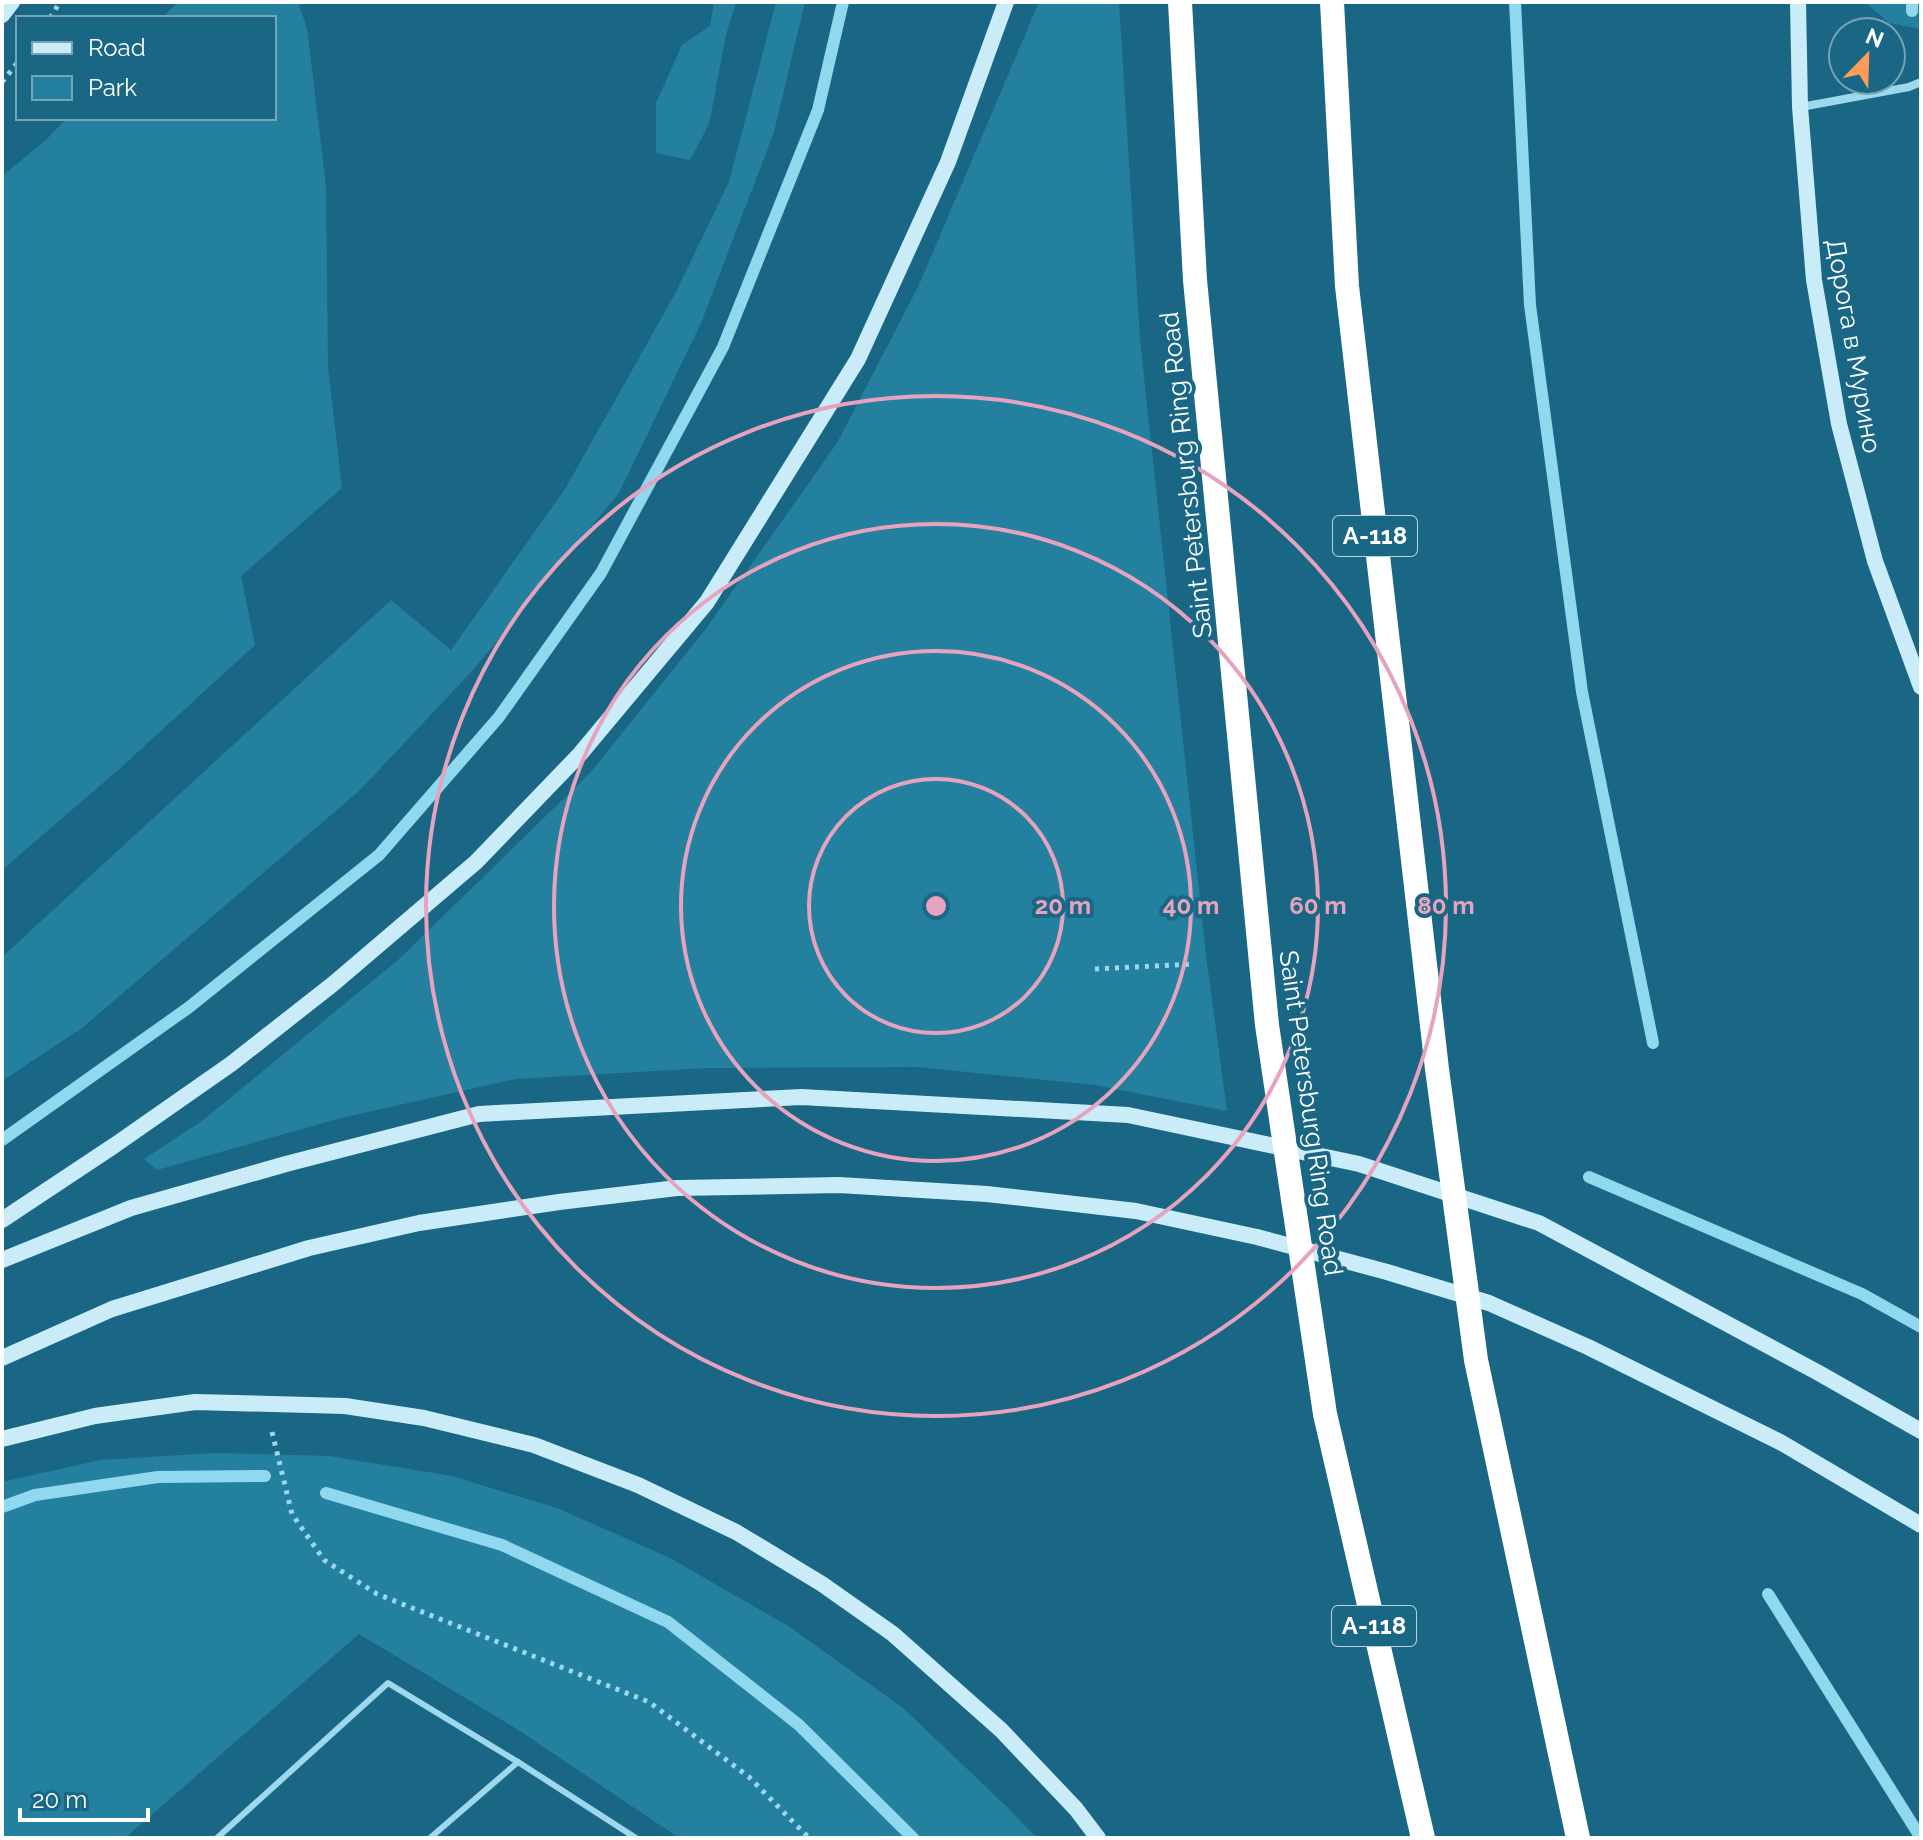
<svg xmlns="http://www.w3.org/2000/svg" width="1923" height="1840" viewBox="0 0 1923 1840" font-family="Raleway,sans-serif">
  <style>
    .green { fill: #24809f }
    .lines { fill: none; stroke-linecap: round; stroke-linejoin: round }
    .stream { stroke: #90d8ee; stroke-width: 12 }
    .path { stroke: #9dd8ec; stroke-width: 5; stroke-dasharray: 4 6; stroke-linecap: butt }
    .lane { stroke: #9dd8ec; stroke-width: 6 }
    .street { stroke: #9dd8ec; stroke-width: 8 }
    .secondary { stroke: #caecf9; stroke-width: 16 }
    .highway { stroke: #fff; stroke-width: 24 }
    .ring { fill: none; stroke: #e7a3bd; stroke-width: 4 }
    .labels { text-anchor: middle; stroke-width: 8; stroke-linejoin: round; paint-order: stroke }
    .shield { fill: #196784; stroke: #bad1da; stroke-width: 2 }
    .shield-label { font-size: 24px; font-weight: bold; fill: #fff }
    .street-label { font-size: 26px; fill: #fff; stroke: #196784 }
    .centre { fill: #e7a3bd; stroke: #196784; stroke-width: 4 }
    .ring-label { font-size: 24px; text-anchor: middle; font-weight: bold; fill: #e7a3bd; stroke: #196784; stroke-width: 8; stroke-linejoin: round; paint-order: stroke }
  </style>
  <rect width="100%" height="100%" fill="#196784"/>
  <g class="green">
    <path d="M178,2H298L307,28L326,186L328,367L342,488L241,576L255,645L117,771L2,870V176L46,140L67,118H274V18H162Z"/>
    <path d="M714,2H736L726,35L709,124L690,160L656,153V103L682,45L710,26Z"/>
    <path d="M776,2H805L774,132L701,323L619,493L473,670L360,790L82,1028L2,1081V957L391,600L451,650L565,489L675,294L729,182Z"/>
    <path d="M1039,2H1119L1140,340L1206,955L1227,1111L1095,1085L917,1067L707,1068L516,1079L341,1118L157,1170L144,1159L202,1121L398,960L590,773L705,630L837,443L919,285Z"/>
    <path d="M1865,2H1921V29L1889,23Z"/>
    <path d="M215,1453L329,1456L452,1476L557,1508L670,1558L788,1626L903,1708L1006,1806L1037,1838H679L517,1729L359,1634L125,1838H2V1482L100,1460Z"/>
  </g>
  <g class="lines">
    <g class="stream">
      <path d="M1515,2L1530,305L1582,692L1653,1043"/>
      <path d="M1912,2V11"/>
      <path d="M2,1140L188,1008L379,855L499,717L601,573L723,347L818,110L843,2"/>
      <path d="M1589,1177L1862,1294L1921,1327"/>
      <path d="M326,1493L502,1545L668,1622L799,1725L913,1838"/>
      <path d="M2,1507L35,1495L158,1477L265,1476"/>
      <path d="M1768,1594L1921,1838"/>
    </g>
    <g class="path">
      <path d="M50,18L60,2"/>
      <path d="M2,82L18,62"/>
      <path d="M1095,969L1192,964"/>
      <path d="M272,1432L292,1514L324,1560L377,1594L649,1702L749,1777L809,1838"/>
    </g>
    <g class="lane">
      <path d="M217,1838L388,1683L518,1762L636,1838"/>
      <path d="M430,1838L518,1762"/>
    </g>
    <path class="street" d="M1801,107L1909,87L1921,82"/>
    <g class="secondary">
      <path d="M1798,2L1800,107L1814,280L1839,424L1875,561L1921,687"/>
      <path d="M2,15L12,2"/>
      <path d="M2,1220L115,1145L231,1064L333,984L476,862L580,754L707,602L858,359L948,162L1006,2"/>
      <path d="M2,1260L131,1208L286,1164L479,1114L801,1097L1128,1115L1359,1164L1539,1223L1817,1372L1921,1431"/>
      <path d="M2,1358L112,1309L309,1248L419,1223L559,1202L677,1188L839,1185L987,1194L1136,1211L1257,1237L1387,1272L1489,1303L1588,1347L1780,1442L1921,1525"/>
      <path d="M2,1439L95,1416L195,1402L345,1406L424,1418L534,1445L638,1485L736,1532L822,1584L893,1634L1001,1730L1076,1809L1098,1838"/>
    </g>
    <g class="highway">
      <path d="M1180,2L1195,280L1267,1025L1325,1414L1423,1838"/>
      <path d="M1332,2L1347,286L1437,1069L1476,1360L1578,1838"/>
    </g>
  </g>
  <g class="ring">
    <circle cx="936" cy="906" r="127"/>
    <circle cx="936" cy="906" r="255"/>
    <circle cx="936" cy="906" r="382"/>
    <circle cx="936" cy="906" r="510"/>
  </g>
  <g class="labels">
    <g class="shield">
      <rect x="1333" y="516" width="84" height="40" rx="6"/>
      <rect x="1332" y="1606" width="84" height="40" rx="6"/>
    </g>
    <g class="shield-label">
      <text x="1375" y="544">А-118</text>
      <text x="1374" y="1634">А-118</text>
    </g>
    <g class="street-label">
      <text transform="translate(1854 346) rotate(80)" y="9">Дорога в Мурино</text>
      <text transform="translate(1186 475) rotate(-96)" y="9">Saint Petersburg Ring Road</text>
      <text transform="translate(1311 1113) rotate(82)" y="9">Saint Petersburg Ring Road</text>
    </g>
  </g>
  <circle cx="936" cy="906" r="12" class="centre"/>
  <g class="ring-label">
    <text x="1063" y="914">20 m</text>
    <text x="1191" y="914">40 m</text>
    <text x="1318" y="914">60 m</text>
    <text x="1446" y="914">80 m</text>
  </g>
  <rect width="1923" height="1840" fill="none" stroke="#ffffff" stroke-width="8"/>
  <rect x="16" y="16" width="260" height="104" fill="#196784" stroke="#75a4b5" stroke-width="2"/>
  <rect x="32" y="42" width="40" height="12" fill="#caecf9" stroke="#75a4b5" stroke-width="2"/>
  <text x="88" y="56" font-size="24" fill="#ffffff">Road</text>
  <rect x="32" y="76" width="40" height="24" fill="#24809f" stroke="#75a4b5" stroke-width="2"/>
  <text x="88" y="96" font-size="24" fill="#ffffff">Park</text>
  <g transform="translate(1867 56) rotate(23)"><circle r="38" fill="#196784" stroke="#75a4b5" stroke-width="2"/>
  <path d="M0-6L14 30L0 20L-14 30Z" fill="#ff9d58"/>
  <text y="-12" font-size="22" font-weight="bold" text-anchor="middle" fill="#ffffff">N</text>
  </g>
  <path d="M20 1808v12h128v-12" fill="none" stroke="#ffffff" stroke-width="4"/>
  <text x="32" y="1808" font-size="24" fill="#ffffff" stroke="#196784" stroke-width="6" paint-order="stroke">20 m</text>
</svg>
